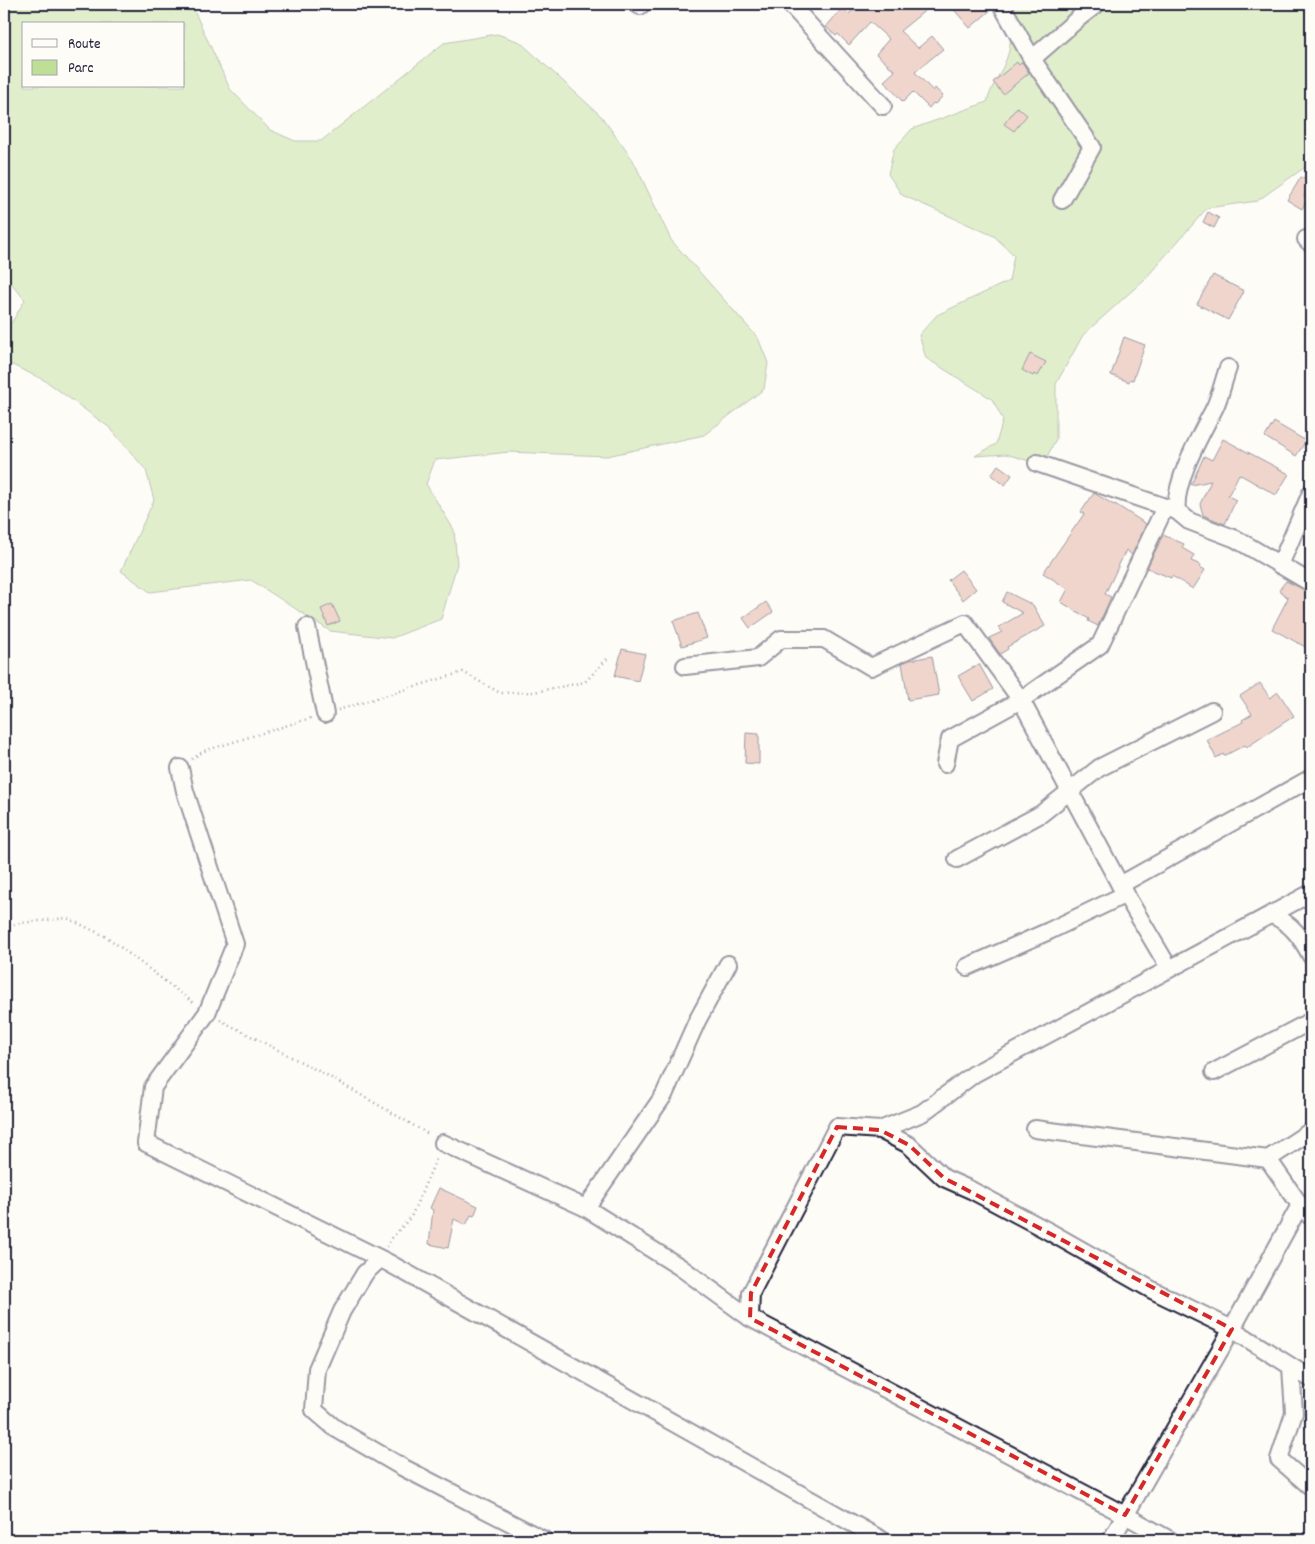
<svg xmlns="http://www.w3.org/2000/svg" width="1315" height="1544" viewBox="0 0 1315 1544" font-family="Dekko,sans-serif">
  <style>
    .green { fill: #bfde96; stroke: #708068; fill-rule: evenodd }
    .building { fill: #dfa797; stroke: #22223b }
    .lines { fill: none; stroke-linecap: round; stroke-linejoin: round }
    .minor-casing { stroke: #22223b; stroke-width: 20 }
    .path { stroke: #22223b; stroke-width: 2.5; stroke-dasharray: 1 4; stroke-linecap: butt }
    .minor { stroke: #fdfcf7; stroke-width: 16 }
    .marked { fill: none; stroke: #d62828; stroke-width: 4; stroke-dasharray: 10 6; stroke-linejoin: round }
  </style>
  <rect width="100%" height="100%" fill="#fdfcf7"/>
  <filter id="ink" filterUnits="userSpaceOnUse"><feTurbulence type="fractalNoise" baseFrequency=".02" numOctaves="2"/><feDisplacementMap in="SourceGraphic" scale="10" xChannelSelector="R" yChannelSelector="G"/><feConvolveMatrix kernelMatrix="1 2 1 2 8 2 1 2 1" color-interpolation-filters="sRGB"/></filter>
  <g filter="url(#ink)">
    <g class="green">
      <path d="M4,4H191L230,89L270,130L295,141H321L444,43L497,34L520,42L601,116L633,160L671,240L758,338L768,363L764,389L704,435L607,456L509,452L435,460L426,484L454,530L457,564L441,619L392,638L330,631L251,580L150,592L121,571L154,500L146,470L110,428L46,381L4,361V327L12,322L25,300L8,279L4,278ZM24,24H184V86H24Z"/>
      <path d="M997,4H1311V163L1257,201L1207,208L1145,279L1083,335L1056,384V439L1043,465L1006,454L975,456L996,444L1003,420L992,399L926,358L919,335L937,315L1009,281L1014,255L994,236L902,195L888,174L894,149L912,129L987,102C994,76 1013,62 1010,32C1009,23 1001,12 997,4Z"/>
    </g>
    <g class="building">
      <path d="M858,4H869L877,11L885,4H933L900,31L918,48L932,36L943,49L915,72L933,91L935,88L943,96L935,104L933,103L929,108L913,92L903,102L884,81L895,71L876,54L889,39L870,22L849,45L838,34L836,36L826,27L842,8L849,14Z"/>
      <path d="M949,4H991L992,9L970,28Z"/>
      <path d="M1017,62L1019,65L1022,62L1029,73L1003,94L993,82Z"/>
      <path d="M1017,107L1027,115L1014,131L1004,124Z"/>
      <path d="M1301,177L1311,183L1304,196L1308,198L1302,209L1287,200Z"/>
      <path d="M1208,212L1219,218L1214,228L1203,222Z"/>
      <path d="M1213,275L1244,291L1228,320L1197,304Z"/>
      <path d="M1124,337L1145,345L1133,380L1130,379L1129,382L1111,375Z"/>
      <path d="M1030,354L1046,362L1038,376L1034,374L1033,376L1022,370Z"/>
      <path d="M1274,422L1306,441L1296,456L1265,437Z"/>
      <path d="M1223,439L1289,474L1276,495L1239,474L1228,496L1236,500L1225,524L1203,515L1200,504L1211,481L1191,485L1204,456L1212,460Z"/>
      <path d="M998,465L1012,475L1005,485L991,475Z"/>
      <path d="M1094,493L1114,505L1115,504L1146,524L1132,555L1126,550L1105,594L1111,597L1098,626L1088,621L1089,619L1061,602L1068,589L1043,573L1084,514L1081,512Z"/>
      <path d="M1163,535L1184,544L1182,548L1194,555L1191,561L1201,565L1200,567L1205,570L1193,589L1172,576L1171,578L1147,568Z"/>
      <path d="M961,570L976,589L963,600L948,580Z"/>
      <path d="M1286,581L1311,593V650L1272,629L1288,598L1279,590Z"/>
      <path d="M1007,592L1033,605L1045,626L1007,647L1008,649L1000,654L989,638L1002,632L999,627L1023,613L1002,602Z"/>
      <path d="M766,602L773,612L750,628L743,618Z"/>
      <path d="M332,604L340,621L328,626L321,609Z"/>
      <path d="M698,613L707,638L682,646L673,621Z"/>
      <path d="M622,649L645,654L638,681L615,676Z"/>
      <path d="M932,656L939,695L908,700L902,663L910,660Z"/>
      <path d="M979,664L993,689L973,701L958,676Z"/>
      <path d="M1260,683L1270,698L1278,692L1294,716L1247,747L1245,745L1224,756L1223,754L1216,758L1207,740L1243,722L1242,720L1252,714L1240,696Z"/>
      <path d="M746,733L759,734V764L745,763Z"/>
      <path d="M439,1188L478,1206L474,1216L471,1215L466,1225L454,1219L448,1248L429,1244L433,1210L430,1208Z"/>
    </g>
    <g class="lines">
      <defs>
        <g id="minor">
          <path d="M637,4L640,6L642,4"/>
          <path d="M790,4L883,106"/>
          <path d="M1001,4L1032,59L1092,147L1062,200"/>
          <path d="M1032,59L1080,17L1097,4"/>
          <path d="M1306,239L1311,244"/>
          <path d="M1228,368C1223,382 1220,397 1214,409C1201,434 1173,483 1177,511L1189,521L1236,539L1311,583"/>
          <path d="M1037,463L1174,510"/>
          <path d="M1280,565L1311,493"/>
          <path d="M307,627L325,714"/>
          <path d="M685,666L758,658L781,639H824L871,667L965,623L1021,700L1120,885L1169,968"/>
          <path d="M945,764L950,739L1021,700L1100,645L1165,507"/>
          <path d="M180,768L185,791L235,944L207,1013L153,1087L146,1143L387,1262L882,1540"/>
          <path d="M957,859L1041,814L1099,768L1212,711"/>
          <path d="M1120,885L1311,778"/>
          <path d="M1272,915C1292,924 1301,937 1311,956"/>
          <path d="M967,967L1049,931L1126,894"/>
          <path d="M1214,1072L1311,1021"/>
          <path d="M1035,1129L1268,1159L1311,1131"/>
          <path d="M880,1130L922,1113L974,1074L1311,893"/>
          <path d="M443,1143L586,1208L680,1267L750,1318L1125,1515L1170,1540"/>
          <path d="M1268,1159L1300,1205L1311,1217"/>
          <path d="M586,1208L664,1095L697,1021L728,964"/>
          <path d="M380,1259L365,1273L342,1311L317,1369L314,1410L335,1428L402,1467L544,1540"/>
          <path d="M750,1318L751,1293L837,1127L880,1130L909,1145L944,1178L971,1190L1048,1231L1152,1290L1232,1329L1311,1379"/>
          <path d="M1291,1367L1294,1413L1279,1459L1311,1487"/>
          <path d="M1111,1540L1232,1329L1300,1205"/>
        </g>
      </defs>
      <use href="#minor" class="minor-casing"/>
      <g class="path">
        <path d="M338,710L463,672L500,693L534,692L585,682L609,657"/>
        <path d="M192,759L204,751L311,718"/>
        <path d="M4,927L21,923L67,918L107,937L195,1004"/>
        <path d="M220,1020L330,1077L430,1135"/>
        <path d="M387,1247L391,1239L411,1217L437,1157"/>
      </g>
      <use href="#minor" class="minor"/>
    </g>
  </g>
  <path d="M0 0H1315V1544H0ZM837,1127L880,1130L909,1145L944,1178L1232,1329L1125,1515L750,1318L751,1293Z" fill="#fdfcf7" fill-opacity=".55" fill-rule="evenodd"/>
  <path class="marked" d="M837,1127L880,1130L909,1145L944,1178L1232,1329L1125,1515L750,1318L751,1293Z"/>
  <rect width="1315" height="1544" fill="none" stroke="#fdfcf7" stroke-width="20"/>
  <rect x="10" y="10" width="1295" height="1524" fill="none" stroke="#22223b" stroke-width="2" filter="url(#ink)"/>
  <rect x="22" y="22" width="162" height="65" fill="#fdfcf7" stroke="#a5a5ac"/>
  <rect x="32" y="39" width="25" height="8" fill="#fdfcf7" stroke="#a5a5ac"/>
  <text x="68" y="48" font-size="15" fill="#22223b">Route</text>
  <rect x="32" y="60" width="25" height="15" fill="#bfde96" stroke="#a5a5ac"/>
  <text x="68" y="72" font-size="15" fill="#22223b">Parc</text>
</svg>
